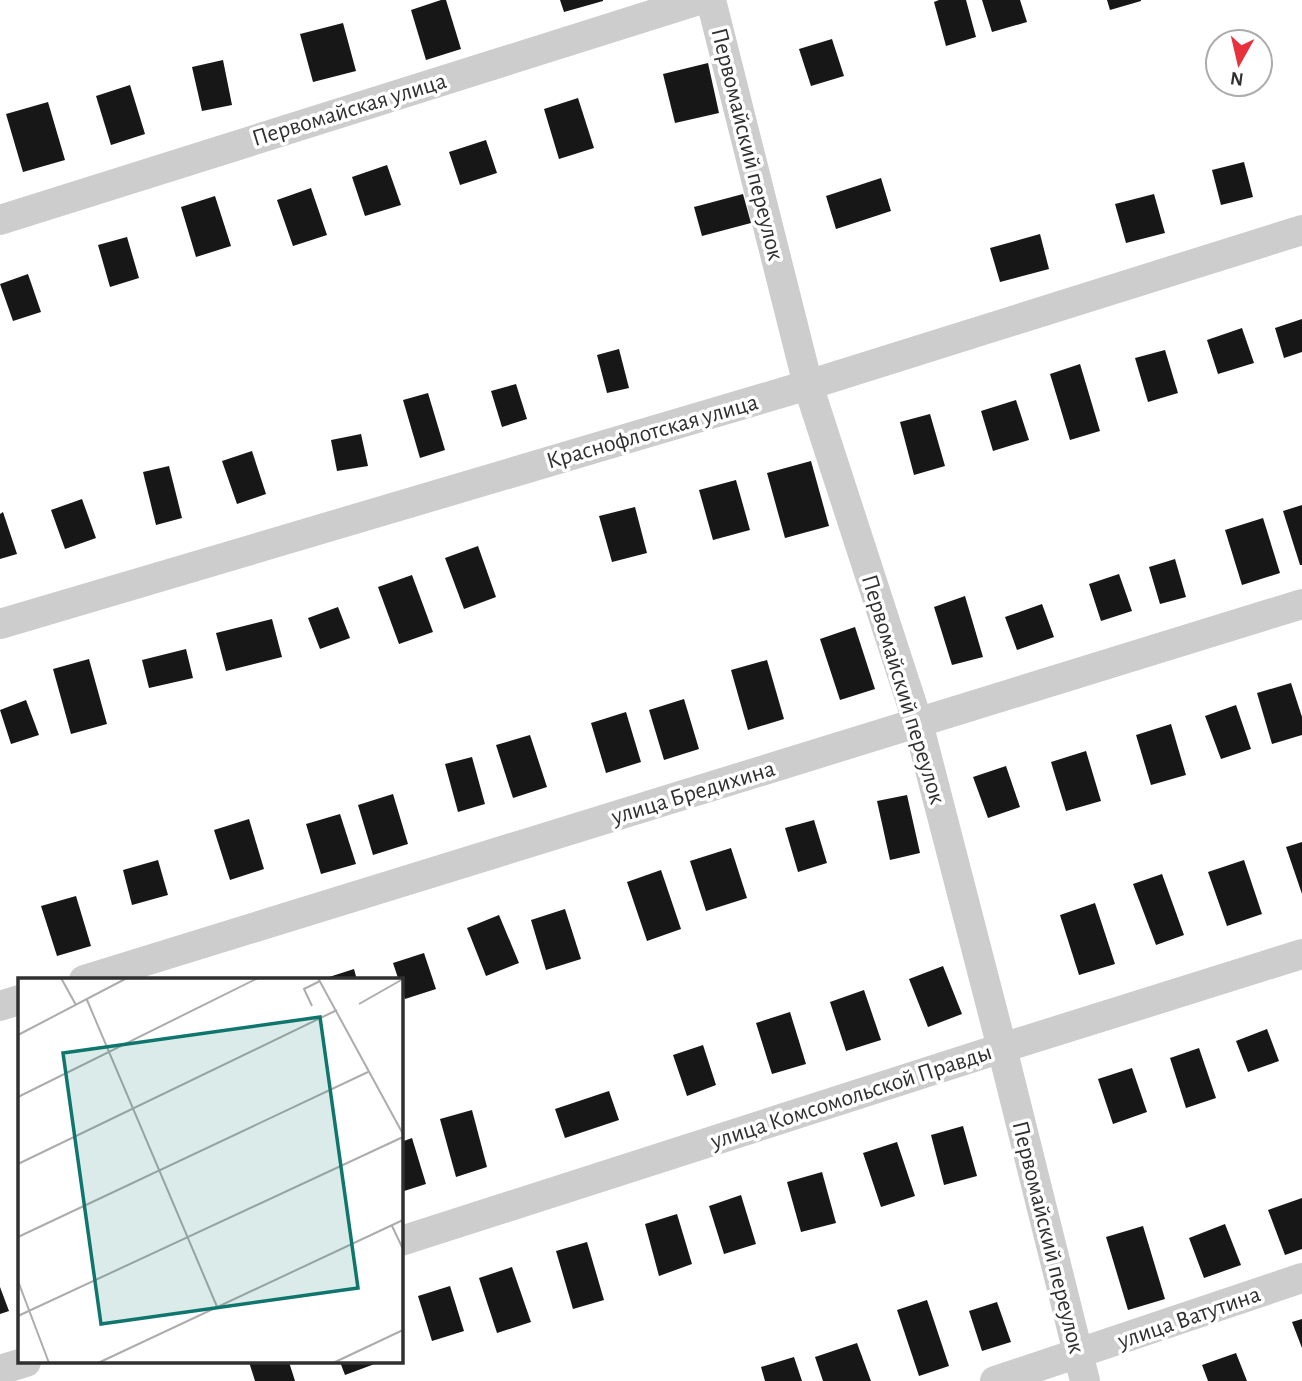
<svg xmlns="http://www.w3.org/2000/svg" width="1302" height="1381" viewBox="0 0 1302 1381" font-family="'Alegreya Sans',sans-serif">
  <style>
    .building { fill: #171717 }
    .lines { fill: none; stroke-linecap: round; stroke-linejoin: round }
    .street { stroke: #cdcdcd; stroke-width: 30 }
    .labels { text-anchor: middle; stroke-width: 7; stroke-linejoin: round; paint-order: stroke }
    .street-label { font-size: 24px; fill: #303030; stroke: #fff }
    .inset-road { fill: none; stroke: #acacac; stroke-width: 2 }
    .view { fill: #0f766e; fill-opacity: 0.15; stroke: #0f766e; stroke-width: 3.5 }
    .inset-edge { fill: none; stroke: #303030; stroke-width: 3.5 }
  </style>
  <rect width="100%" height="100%" fill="#fff"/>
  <g class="building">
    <path d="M441,0H446L461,49L426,60L411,10Z"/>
    <path d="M560,0H603V1L564,12Z"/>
    <path d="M939,0H966L976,37L946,46L934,2Z"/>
    <path d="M982,0H1020L1027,22L992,32Z"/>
    <path d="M1107,0H1141V1L1110,10Z"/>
    <path d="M343,23L356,71L313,82L300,34Z"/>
    <path d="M832,39L844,76L811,86L799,49Z"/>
    <path d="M223,60L232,105L202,111L192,67Z"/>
    <path d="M708,63L719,113L675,123L663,74Z"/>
    <path d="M130,85L145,134L111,145L96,96Z"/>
    <path d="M578,98L594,148L559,159L544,109Z"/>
    <path d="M48,102L65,160L23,172L6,114Z"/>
    <path d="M486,140L497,173L460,185L449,152Z"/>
    <path d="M1244,162L1253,197L1221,205L1212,170Z"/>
    <path d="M387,165L401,205L365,216L352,177Z"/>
    <path d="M881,178L891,211L836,229L826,196Z"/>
    <path d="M311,188L327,235L293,246L277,200Z"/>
    <path d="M743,194L751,223L702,236L694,207Z"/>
    <path d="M1154,194L1165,233L1126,243L1115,204Z"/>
    <path d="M215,196L231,246L196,257L181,207Z"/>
    <path d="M1040,234L1049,269L1000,282L990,248Z"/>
    <path d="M127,237L139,278L110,287L98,245Z"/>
    <path d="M28,274L41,312L13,321L0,284Z"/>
    <path d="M1302,319V352L1284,358L1275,328Z"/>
    <path d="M1242,328L1254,363L1218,374L1207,340Z"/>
    <path d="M619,349L629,388L607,393L597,355Z"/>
    <path d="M1165,350L1178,393L1148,402L1135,358Z"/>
    <path d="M1080,364L1100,431L1070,440L1050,374Z"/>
    <path d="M516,384L527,419L502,427L491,391Z"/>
    <path d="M428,393L445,450L420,458L403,400Z"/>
    <path d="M1016,400L1029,440L993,451L981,411Z"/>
    <path d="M930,414L945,466L914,475L900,422Z"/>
    <path d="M361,434L368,466L337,471L331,440Z"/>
    <path d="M252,451L266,494L237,504L222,461Z"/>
    <path d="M811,461L829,526L785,538L767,473Z"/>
    <path d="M169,466L182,518L156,525L143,472Z"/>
    <path d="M736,480L750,530L713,540L699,490Z"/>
    <path d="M82,499L96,538L65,549L51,510Z"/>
    <path d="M1302,505V565H1300L1283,511Z"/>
    <path d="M635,507L647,553L612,562L599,516Z"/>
    <path d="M3,512L17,554L0,559V514Z"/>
    <path d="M1263,518L1280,573L1242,585L1225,530Z"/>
    <path d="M478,546L496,597L464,609L445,558Z"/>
    <path d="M1175,559L1186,597L1160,604L1149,567Z"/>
    <path d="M1119,574L1132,611L1101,621L1089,584Z"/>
    <path d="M412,575L433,632L399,644L378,587Z"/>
    <path d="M965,596L983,657L952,665L934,607Z"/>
    <path d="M1042,604L1054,637L1017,650L1005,617Z"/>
    <path d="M338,607L350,638L320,649L308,618Z"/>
    <path d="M272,619L282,657L226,671L216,633Z"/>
    <path d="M855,627L875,689L840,700L820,639Z"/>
    <path d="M186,649L193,678L149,688L142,660Z"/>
    <path d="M89,659L107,724L71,734L53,669Z"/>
    <path d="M767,660L784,719L748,730L731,670Z"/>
    <path d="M1291,683L1302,717V735L1272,744L1257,693Z"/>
    <path d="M684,699L699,749L664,760L649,710Z"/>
    <path d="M26,700L39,735L11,744L0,710Z"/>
    <path d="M1236,705L1251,749L1221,759L1205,716Z"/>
    <path d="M626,712L641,762L606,773L591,723Z"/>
    <path d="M1171,724L1186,775L1151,785L1136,735Z"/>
    <path d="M530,735L547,787L513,798L496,745Z"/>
    <path d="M1086,751L1101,801L1066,811L1051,762Z"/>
    <path d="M472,757L485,804L458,812L445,764Z"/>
    <path d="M1006,766L1020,807L988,818L973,777Z"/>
    <path d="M393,794L408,844L373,855L358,805Z"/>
    <path d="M907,795L920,853L890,860L877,801Z"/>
    <path d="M340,814L356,864L321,874L306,824Z"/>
    <path d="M249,819L264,869L230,880L214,830Z"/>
    <path d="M814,820L827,863L798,872L785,828Z"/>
    <path d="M1302,842V894L1286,847Z"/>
    <path d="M731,848L747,898L706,911L690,861Z"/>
    <path d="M158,860L168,895L132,905L123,870Z"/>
    <path d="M1244,860L1262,914L1227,926L1208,872Z"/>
    <path d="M661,870L681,929L647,941L627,882Z"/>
    <path d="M1162,874L1184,935L1156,945L1133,884Z"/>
    <path d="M76,896L91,946L57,956L41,906Z"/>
    <path d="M1095,903L1115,964L1079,975L1060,915Z"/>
    <path d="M565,909L581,959L546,970L531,920Z"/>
    <path d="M499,915L519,963L486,976L467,928Z"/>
    <path d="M424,953L436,989L405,999L393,963Z"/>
    <path d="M943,966L962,1014L928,1027L909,979Z"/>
    <path d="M354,969L357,980H326V978Z"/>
    <path d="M864,990L881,1040L846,1051L830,1002Z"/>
    <path d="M790,1012L806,1064L772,1074L756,1023Z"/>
    <path d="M1267,1029L1279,1061L1248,1072L1236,1041Z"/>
    <path d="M703,1045L716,1085L687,1096L673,1055Z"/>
    <path d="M1199,1048L1216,1098L1186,1108L1170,1058Z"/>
    <path d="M1132,1068L1147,1112L1113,1124L1098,1079Z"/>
    <path d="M609,1091L619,1120L565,1138L555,1109Z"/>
    <path d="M472,1110L487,1167L456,1177L440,1119Z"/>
    <path d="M963,1126L977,1176L944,1185L931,1135Z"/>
    <path d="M412,1138L426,1184L401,1192V1142Z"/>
    <path d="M897,1142L915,1196L881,1207L863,1153Z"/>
    <path d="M822,1172L836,1223L801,1232L787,1182Z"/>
    <path d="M741,1195L756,1244L724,1254L709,1206Z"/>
    <path d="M1302,1198V1249L1285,1255L1268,1210Z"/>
    <path d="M677,1214L692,1264L659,1276L645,1224Z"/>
    <path d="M1225,1224L1241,1265L1204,1278L1189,1238Z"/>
    <path d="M1143,1226L1165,1299L1128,1310L1106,1237Z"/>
    <path d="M587,1242L604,1300L573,1309L556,1251Z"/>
    <path d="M512,1267L531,1322L497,1333L479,1278Z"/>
    <path d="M450,1286L464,1331L432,1341L418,1296Z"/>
    <path d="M0,1287L9,1311L0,1314Z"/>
    <path d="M927,1300L949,1366L919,1376L897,1310Z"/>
    <path d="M997,1302L1011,1342L982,1351L969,1311Z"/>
    <path d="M1302,1319V1348L1292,1322Z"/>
    <path d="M857,1343L871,1381H823L815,1357Z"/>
    <path d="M1236,1353L1247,1381H1208L1202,1365Z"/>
    <path d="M794,1357L802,1381H765L761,1367Z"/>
    <path d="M249,1362H289L295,1381H255Z"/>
    <path d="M340,1362H380L345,1375Z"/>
  </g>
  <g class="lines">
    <g class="street">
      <path d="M711,0L808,385L918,723L1002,1048L1085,1381"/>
      <path d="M0,220L699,0"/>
      <path d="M0,624L808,385L1302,230"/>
      <path d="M84,980L1302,604"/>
      <path d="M0,1006L19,1000"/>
      <path d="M401,1241L1002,1048L1302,954"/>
      <path d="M0,1370L26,1362"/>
      <path d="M995,1381L1302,1278"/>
    </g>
  </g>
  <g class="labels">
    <g class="street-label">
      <text transform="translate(349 109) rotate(-17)" y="8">Первомайская улица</text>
      <text transform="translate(748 144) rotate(76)" y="8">Первомайский переулок</text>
      <text transform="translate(652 431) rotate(-16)" y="8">Краснофлотская улица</text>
      <text transform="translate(904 689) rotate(73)" y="8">Первомайский переулок</text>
      <text transform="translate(693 792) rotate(-17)" y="8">улица Бредихина</text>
      <text transform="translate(851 1096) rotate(-18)" y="8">улица Комсомольской Правды</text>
      <text transform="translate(1049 1237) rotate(76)" y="8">Первомайский переулок</text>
      <text transform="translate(1189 1317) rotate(-19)" y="8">улица Ватутина</text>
    </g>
  </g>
  <g transform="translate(18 978)">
    <rect width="385" height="385" fill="#fff"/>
    <path class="inset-road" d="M43,0L58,27M300,0L385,156M69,22L200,331M341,26L385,1M294,28L286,11L302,3M0,57L109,0M0,119L240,0M0,186L319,32M374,248L385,271M0,259L350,94M0,303L31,385M0,338L385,159M80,385L385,242M315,385L385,352"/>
    <path class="view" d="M302,39L340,310L83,346L45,75Z"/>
    <rect width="385" height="385" class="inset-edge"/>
  </g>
  <g transform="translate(1239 63) rotate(188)"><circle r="33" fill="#ffffff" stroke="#acacac" stroke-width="2"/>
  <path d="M0-5L12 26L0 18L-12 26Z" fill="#e7323e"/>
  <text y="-10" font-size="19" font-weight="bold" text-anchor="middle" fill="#303030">N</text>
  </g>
</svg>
